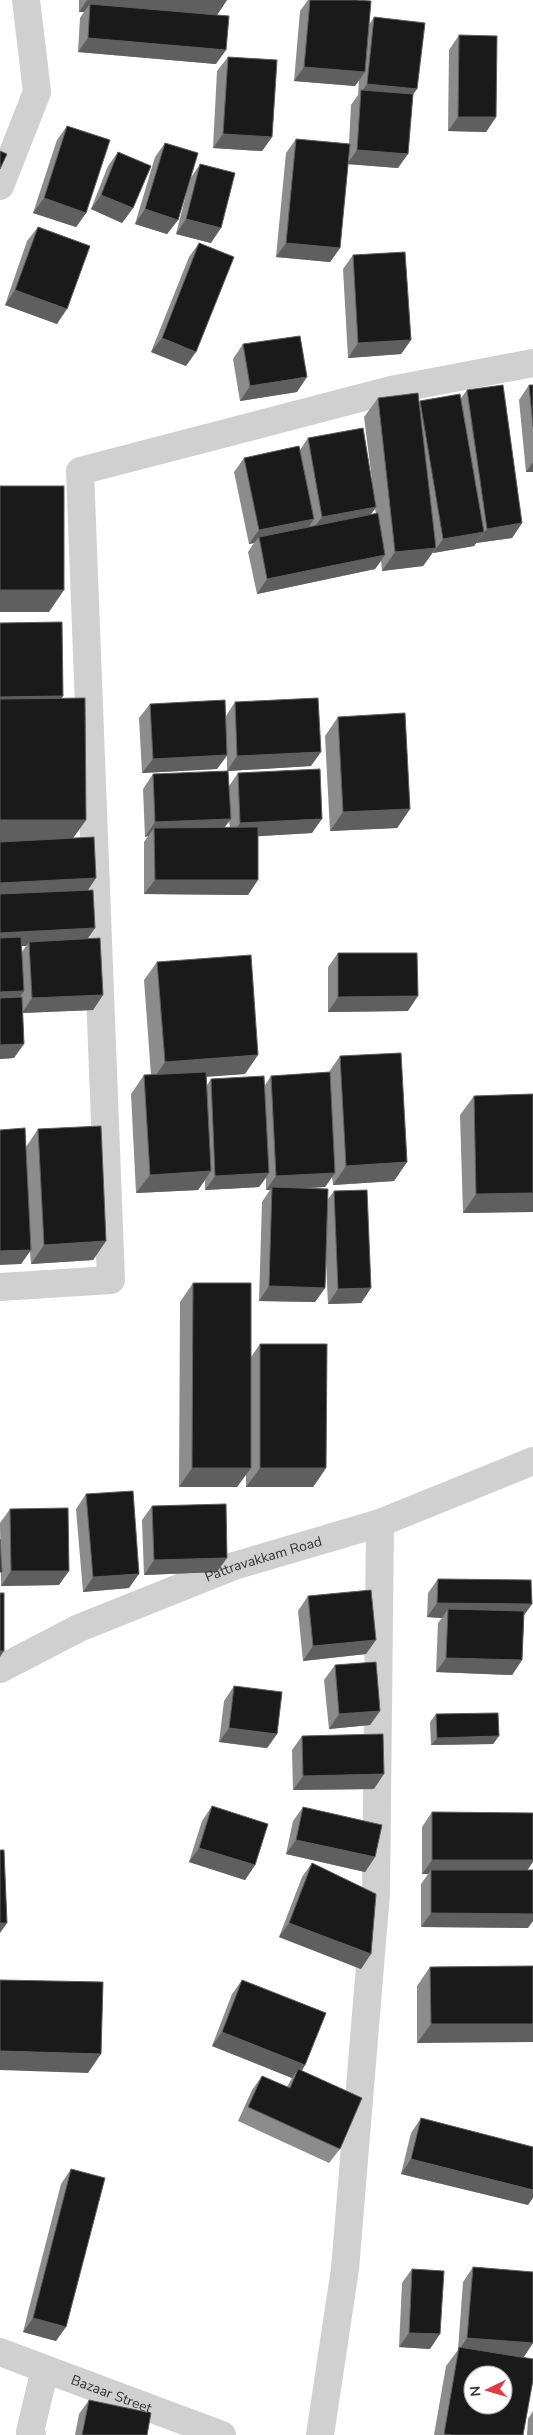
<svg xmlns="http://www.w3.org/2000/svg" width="533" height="2435" viewBox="0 0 533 2435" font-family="'Nunito Sans',sans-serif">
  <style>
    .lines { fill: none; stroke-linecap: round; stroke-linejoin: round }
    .minor { stroke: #d0d0d0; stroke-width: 28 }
    .wall { fill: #8c8c8c; fill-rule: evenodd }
    .shaded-wall { fill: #5f5f5f }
    .building { fill: #1a1a1a; stroke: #5f5f5f; fill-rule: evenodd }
    .labels { text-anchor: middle; stroke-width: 5; stroke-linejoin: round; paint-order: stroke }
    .street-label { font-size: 14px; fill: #333; stroke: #fff }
  </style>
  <rect width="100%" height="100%" fill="#fff"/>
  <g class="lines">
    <g class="minor">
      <path d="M0,186L37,92L26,0"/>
      <path d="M0,1287L111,1280L80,471L391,390L533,363"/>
      <path id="s1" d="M0,1669L79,1628L234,1566L380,1523L533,1461"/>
      <path id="s2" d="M0,2352L222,2435"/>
      <path d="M32,2435L30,2432L45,2369"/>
      <path d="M320,2435L345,2269L376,1893L380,1523"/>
    </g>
  </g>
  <g class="wall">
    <path d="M79,0H227L217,15L216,64L78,52L80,18L84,12H79Z"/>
    <path d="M308,0H356L369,25L374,17L413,95L398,168L348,164L340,248L330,262L276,257L286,153L296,139L349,144L351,105L358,95L359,80L355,86L294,81L300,11Z"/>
    <path d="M459,35L496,117L486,132L448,131L449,50Z"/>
    <path d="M228,57L272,137L262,151L213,148L217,71Z"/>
    <path d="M67,126L86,213L76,227L33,213L57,140Z"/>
    <path d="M165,143L190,179L200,164L211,243L176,234L190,179L178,220L167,234L135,224L155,157Z"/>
    <path d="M118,152L133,208L122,223L91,209L108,166Z"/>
    <path d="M38,227L57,324L5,305L27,241Z"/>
    <path d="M199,243L186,366L151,352L189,257Z"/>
    <path d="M353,255L411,340L401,354L348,358L343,269Z"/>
    <path d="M243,344L297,392L240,401L233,359Z"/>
    <path d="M529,385H533V472H526L519,400Z"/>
    <path d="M467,390L522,523L512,538L476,543L474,546L433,553V552L423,566L382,571L381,561L375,569L257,594L248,552L254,543L249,544L234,472L244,458L300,450L308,438L372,480L364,417L378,398L419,402L420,401L461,398ZM375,509L376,514H371Z"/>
    <path d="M0,623L63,696L61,698L86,820L73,838L96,878L87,890L95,928L88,938L103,995L93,1010L22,1013L14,1058L0,1059ZM21,946H26L22,952Z"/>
    <path d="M235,702L311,766L227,771V756L217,769L142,773L139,718L150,704L226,716Z"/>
    <path d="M338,717L410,809L397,828L330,831L325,736Z"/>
    <path d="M238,773L312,833L258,836L248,895L144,894V842L148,836L145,837L143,789L153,774L229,786ZM229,821L230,828H224Z"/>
    <path d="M338,953L408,1011L328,1012V967Z"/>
    <path d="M157,962L245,1074L206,1076L207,1085L211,1079L265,1085L271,1076L329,1072L340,1056L407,1162L394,1181L333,1185L332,1177L325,1187L306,1188L328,1199L334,1191L371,1288L361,1303L328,1304L326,1263L325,1288L315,1302L259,1301L262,1202L270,1190H266V1178L259,1187L205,1190V1180L198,1190L136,1193L131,1094L144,1075H151L144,980Z"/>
    <path d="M474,1096L533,1212L463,1213L460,1115Z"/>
    <path d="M38,1129L106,1241L93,1260L31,1264L30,1251L21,1264L26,1147Z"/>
    <path d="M193,1283L251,1357L260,1344L326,1468L313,1487H246V1474L237,1487H179L180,1302Z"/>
    <path d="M86,1494L129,1588L83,1592L76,1509Z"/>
    <path d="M152,1506L217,1572L144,1575L142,1520Z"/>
    <path d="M10,1509L59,1585L1,1586L0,1523Z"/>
    <path d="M438,1579L532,1604L524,1615L522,1660L512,1675L436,1672L438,1623L442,1618L427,1617L428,1593Z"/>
    <path d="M308,1596L366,1654L303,1661L298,1611Z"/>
    <path d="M335,1665L380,1711L370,1725L329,1729L324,1680Z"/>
    <path d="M234,1686L277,1734L267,1748L219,1742L224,1701Z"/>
    <path d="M436,1714L499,1736L493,1744L431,1745L430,1722Z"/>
    <path d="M302,1736L374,1789L293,1790L292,1750Z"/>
    <path d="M212,1806L255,1865L245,1880L189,1862L202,1821Z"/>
    <path d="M303,1807L375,1857L365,1872L286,1854L293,1821Z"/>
    <path d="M432,1812L528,1870V1928L421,1927V1884L428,1874H422V1827Z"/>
    <path d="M312,1863L361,1969L279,1937L302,1877Z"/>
    <path d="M533,1966L417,2043V1986L430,1967Z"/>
    <path d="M242,1980L305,2065L302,2071L340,2149L329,2163L238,2121L252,2090L262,2076L287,2087L292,2078L212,2046L232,1994Z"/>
    <path d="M421,2118L528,2205L401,2174L411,2133Z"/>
    <path d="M71,2169L56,2341L23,2332L61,2184Z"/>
    <path d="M473,2267L533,2343L523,2358V2435H434L446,2366L458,2350L463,2282Z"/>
    <path d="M412,2269L430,2349L399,2347L402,2283Z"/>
    <path d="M89,2400L147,2435H75L79,2414Z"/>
    <path d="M533,2411V2435H527L528,2419Z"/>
  </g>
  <g class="shaded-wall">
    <path d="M87,0H227L215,18L90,4L84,12H79Z"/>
    <path d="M88,38L226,50L216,64L78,52Z"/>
    <path d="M304,67L365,72L355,86L294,81Z"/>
    <path d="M367,84L417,89L407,103L361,93Z"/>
    <path d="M458,117H496L486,132L448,131Z"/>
    <path d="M223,134L272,137L262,151L213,148Z"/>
    <path d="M357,150L408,154L398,168L347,164Z"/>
    <path d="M101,195L133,208L122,223L91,209Z"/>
    <path d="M44,198L86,213L76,227L33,213Z"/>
    <path d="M145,209L178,220L167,234L135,224Z"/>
    <path d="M186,219L221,228L211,243L176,234Z"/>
    <path d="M286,243L340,248L330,262L276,257Z"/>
    <path d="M15,290L67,309L57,324L5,305Z"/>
    <path d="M162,338L196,352L186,366L151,352Z"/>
    <path d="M411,340L401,354L348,358L358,343Z"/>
    <path d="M307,377L297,392L240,401L250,386Z"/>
    <path d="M533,462V472H526Z"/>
    <path d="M376,507L366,521L311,531L322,517Z"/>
    <path d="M314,519L304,534L259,537L254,543L249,544L259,530Z"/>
    <path d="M522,523L512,538L476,543L487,529Z"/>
    <path d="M484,532L474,546L433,553L443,539Z"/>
    <path d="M436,548L423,566L382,571L395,552Z"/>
    <path d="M385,555L375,569L257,594L267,579Z"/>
    <path d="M0,590H64L49,612H0Z"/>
    <path d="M63,696L50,715L0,716V697Z"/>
    <path d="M321,752L311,766L227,771L237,756Z"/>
    <path d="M227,755L217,769L142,773L153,759Z"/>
    <path d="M410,809L397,828L330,831L343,812Z"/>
    <path d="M231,819L220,833L154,828L148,836L145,837L155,822Z"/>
    <path d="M322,819L312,833L230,838L240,823Z"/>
    <path d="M0,820H86L71,841L0,842Z"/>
    <path d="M96,878L86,893L0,897V883Z"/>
    <path d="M155,880H258L248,895L144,894Z"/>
    <path d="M95,928L85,942H29L26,946L0,947V933Z"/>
    <path d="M24,991L14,1006H0V992Z"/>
    <path d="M103,995L93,1010L22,1013L32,998Z"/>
    <path d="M418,996L408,1011L328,1012L338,997Z"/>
    <path d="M24,1044L14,1058L0,1059V1045Z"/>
    <path d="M258,1055L245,1074L152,1081L165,1062Z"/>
    <path d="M407,1162L394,1181L333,1185L346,1166Z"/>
    <path d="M211,1171L198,1190L136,1193L150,1175Z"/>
    <path d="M269,1173L259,1187L205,1190L215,1176Z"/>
    <path d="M335,1173L325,1187L272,1190V1187L270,1190H266L276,1176Z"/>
    <path d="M533,1193V1212L463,1213L476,1194Z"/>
    <path d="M106,1241L93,1260L31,1264L44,1245Z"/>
    <path d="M31,1250L21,1264L0,1265V1251Z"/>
    <path d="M269,1286L325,1288L315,1302L259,1301Z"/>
    <path d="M371,1288L361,1303L328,1304L338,1289Z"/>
    <path d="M192,1468H251L237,1487H179Z"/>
    <path d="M260,1468H326L313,1487H246Z"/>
    <path d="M227,1558L217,1572L144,1575L154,1560Z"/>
    <path d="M11,1571H69L59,1585L1,1586Z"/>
    <path d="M139,1574L129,1588L83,1592L93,1577Z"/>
    <path d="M437,1603L532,1604L522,1618L448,1609L442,1618L427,1617Z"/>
    <path d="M376,1640L366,1654L303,1661L313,1646Z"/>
    <path d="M0,1651H4L0,1657Z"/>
    <path d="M446,1658L522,1660L512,1675L436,1672Z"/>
    <path d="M380,1711L370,1725L329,1729L339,1714Z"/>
    <path d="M229,1728L277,1734L267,1748L219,1742Z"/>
    <path d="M499,1736L493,1744L431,1745L437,1738Z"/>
    <path d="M384,1774L374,1789L293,1790L303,1776Z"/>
    <path d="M296,1840L375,1857L365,1872L286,1854Z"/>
    <path d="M199,1848L255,1865L245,1880L189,1862Z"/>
    <path d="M432,1860H533V1862L524,1875L431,1870L428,1874H422Z"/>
    <path d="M431,1913L533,1914V1921L528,1928L421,1927Z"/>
    <path d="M0,1923H7L0,1933Z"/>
    <path d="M289,1923L371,1954L361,1969L279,1937Z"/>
    <path d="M431,2024H533V2042L417,2043Z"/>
    <path d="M222,2032L305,2065L295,2080L298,2069L292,2078L212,2046Z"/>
    <path d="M0,2051L101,2054L88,2073L0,2070Z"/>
    <path d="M411,2159L533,2190V2198L528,2205L401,2174Z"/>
    <path d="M33,2318L66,2327L56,2341L23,2332Z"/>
    <path d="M409,2333L440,2334L430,2349L399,2347Z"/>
    <path d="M467,2338L533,2343L523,2358L459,2350Z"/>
  </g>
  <g class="building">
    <path d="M310,0H356L371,1L365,72L304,67Z"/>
    <path d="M90,4L229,16L226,50L88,38Z"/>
    <path d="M374,17L425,23L417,89L367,84Z"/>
    <path d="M459,35L497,36L496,117H458Z"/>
    <path d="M228,57L277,60L272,137L223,134Z"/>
    <path d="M361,90L413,94L408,154L357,150Z"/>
    <path d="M67,126L110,140L86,213L44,198Z"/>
    <path d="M296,139L350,144L340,248L286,243Z"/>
    <path d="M165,143L198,153L178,220L145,209Z"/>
    <path d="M0,151L7,154L0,169Z"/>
    <path d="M118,152L151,166L133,208L101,195Z"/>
    <path d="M200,164L235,173L221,228L186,219Z"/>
    <path d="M38,227L90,246L67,309L15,290Z"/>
    <path d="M199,243L234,257L196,352L162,338Z"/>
    <path d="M405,252L411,340L358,343L353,255Z"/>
    <path d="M300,336L307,377L250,386L243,344Z"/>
    <path d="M503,385L522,523L487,529L467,390Z"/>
    <path d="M529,385H533V427Z"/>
    <path d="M418,393L436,548L395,552L378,398Z"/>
    <path d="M460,394L484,532L443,539L420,401Z"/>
    <path d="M363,428L376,507L322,517L308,438Z"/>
    <path d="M299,446L314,519L259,530L244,458Z"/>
    <rect x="0" y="486" width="64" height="104"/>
    <path d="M378,513L385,555L267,579L259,537Z"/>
    <path d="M62,622L63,696L0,697V623Z"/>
    <path d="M85,698L86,820H0V699Z"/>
    <path d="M318,698L321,752L237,756L235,702Z"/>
    <path d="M225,700L227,755L153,759L150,704Z"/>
    <path d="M405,713L410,809L343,812L338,717Z"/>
    <path d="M320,769L322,819L240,823L238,773Z"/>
    <path d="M228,771L231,819L155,822L153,774Z"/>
    <path d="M258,827V880H155L154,828Z"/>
    <path d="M94,837L96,878L0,883V842Z"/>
    <path d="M93,890L95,928L0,933V894Z"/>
    <path d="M21,937L24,991L0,992V938Z"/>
    <path d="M100,938L103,995L32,998L29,942Z"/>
    <path d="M338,953H417L418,996L338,997Z"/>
    <path d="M251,955L258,1055L165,1062L157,962Z"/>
    <path d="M22,997L24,1044L0,1045V998Z"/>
    <path d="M401,1053L407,1162L346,1166L340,1056Z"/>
    <path d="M206,1072L211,1171L150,1175L144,1075Z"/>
    <path d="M330,1072L335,1173L276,1176L271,1076Z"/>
    <path d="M264,1076L269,1173L215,1176L211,1079Z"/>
    <path d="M533,1094V1193L476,1194L474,1096Z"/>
    <path d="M101,1126L106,1241L44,1245L38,1129Z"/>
    <path d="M25,1128L31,1250L0,1251V1130Z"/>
    <path d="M272,1187L328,1189L325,1288L269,1286Z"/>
    <path d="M367,1190L371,1288L338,1289L334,1191Z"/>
    <path d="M193,1283H251V1468H192Z"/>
    <path d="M260,1344H327L326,1468H260Z"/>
    <path d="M133,1491L139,1574L93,1577L86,1494Z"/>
    <path d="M226,1504L227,1558L154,1560L152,1506Z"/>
    <path d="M68,1508L69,1571H11L10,1509Z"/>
    <path d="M0,1539L2,1572H0Z"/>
    <path d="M438,1579L531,1580L532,1604L437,1603Z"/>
    <path d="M371,1590L376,1640L313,1646L308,1596Z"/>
    <rect x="0" y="1593" width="4" height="58"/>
    <path d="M448,1609L524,1611L522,1660L446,1658Z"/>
    <path d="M376,1662L380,1711L339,1714L335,1665Z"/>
    <path d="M234,1686L282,1692L277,1734L229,1728Z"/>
    <path d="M498,1713L499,1736L437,1738L436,1714Z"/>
    <path d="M383,1734L384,1774L303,1776L302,1736Z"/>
    <path d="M212,1806L268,1824L255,1865L199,1848Z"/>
    <path d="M303,1807L382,1825L375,1857L296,1840Z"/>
    <path d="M432,1812L533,1813V1860H432Z"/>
    <path d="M0,1850H4L7,1923H0Z"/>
    <path d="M312,1863L376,1894L371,1954L289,1923Z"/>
    <path d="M431,1870H533V1914L431,1913Z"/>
    <path d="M533,1966V2024H431L430,1967Z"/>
    <path d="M0,1980L103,1982L101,2054L0,2051Z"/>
    <path d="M242,1980L326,2013L305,2065L222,2032Z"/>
    <path d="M298,2069L362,2098L340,2149L248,2107L262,2076L290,2088Z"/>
    <path d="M421,2118L533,2147V2190L411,2159Z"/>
    <path d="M71,2169L105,2178L66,2327L33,2318Z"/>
    <path d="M473,2267L533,2272V2343L467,2338Z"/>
    <path d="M412,2269L444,2271L440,2334L409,2333Z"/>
    <path d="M459,2347L533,2359V2380L523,2435H452L444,2434ZM473,2375H503V2405H473Z"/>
    <path d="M89,2400L151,2413L147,2435H82Z"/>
  </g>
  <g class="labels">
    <g class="street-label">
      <text dy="5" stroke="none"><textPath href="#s1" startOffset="286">Pattravakkam Road</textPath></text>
      <text dy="5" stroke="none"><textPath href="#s2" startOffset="119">Bazaar Street</textPath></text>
    </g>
  </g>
  <g transform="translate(488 2390) rotate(265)"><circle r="24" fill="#ffffff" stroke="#adadad"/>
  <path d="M0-4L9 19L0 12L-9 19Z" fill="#e63946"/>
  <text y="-8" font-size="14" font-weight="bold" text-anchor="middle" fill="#333333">N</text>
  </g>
</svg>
